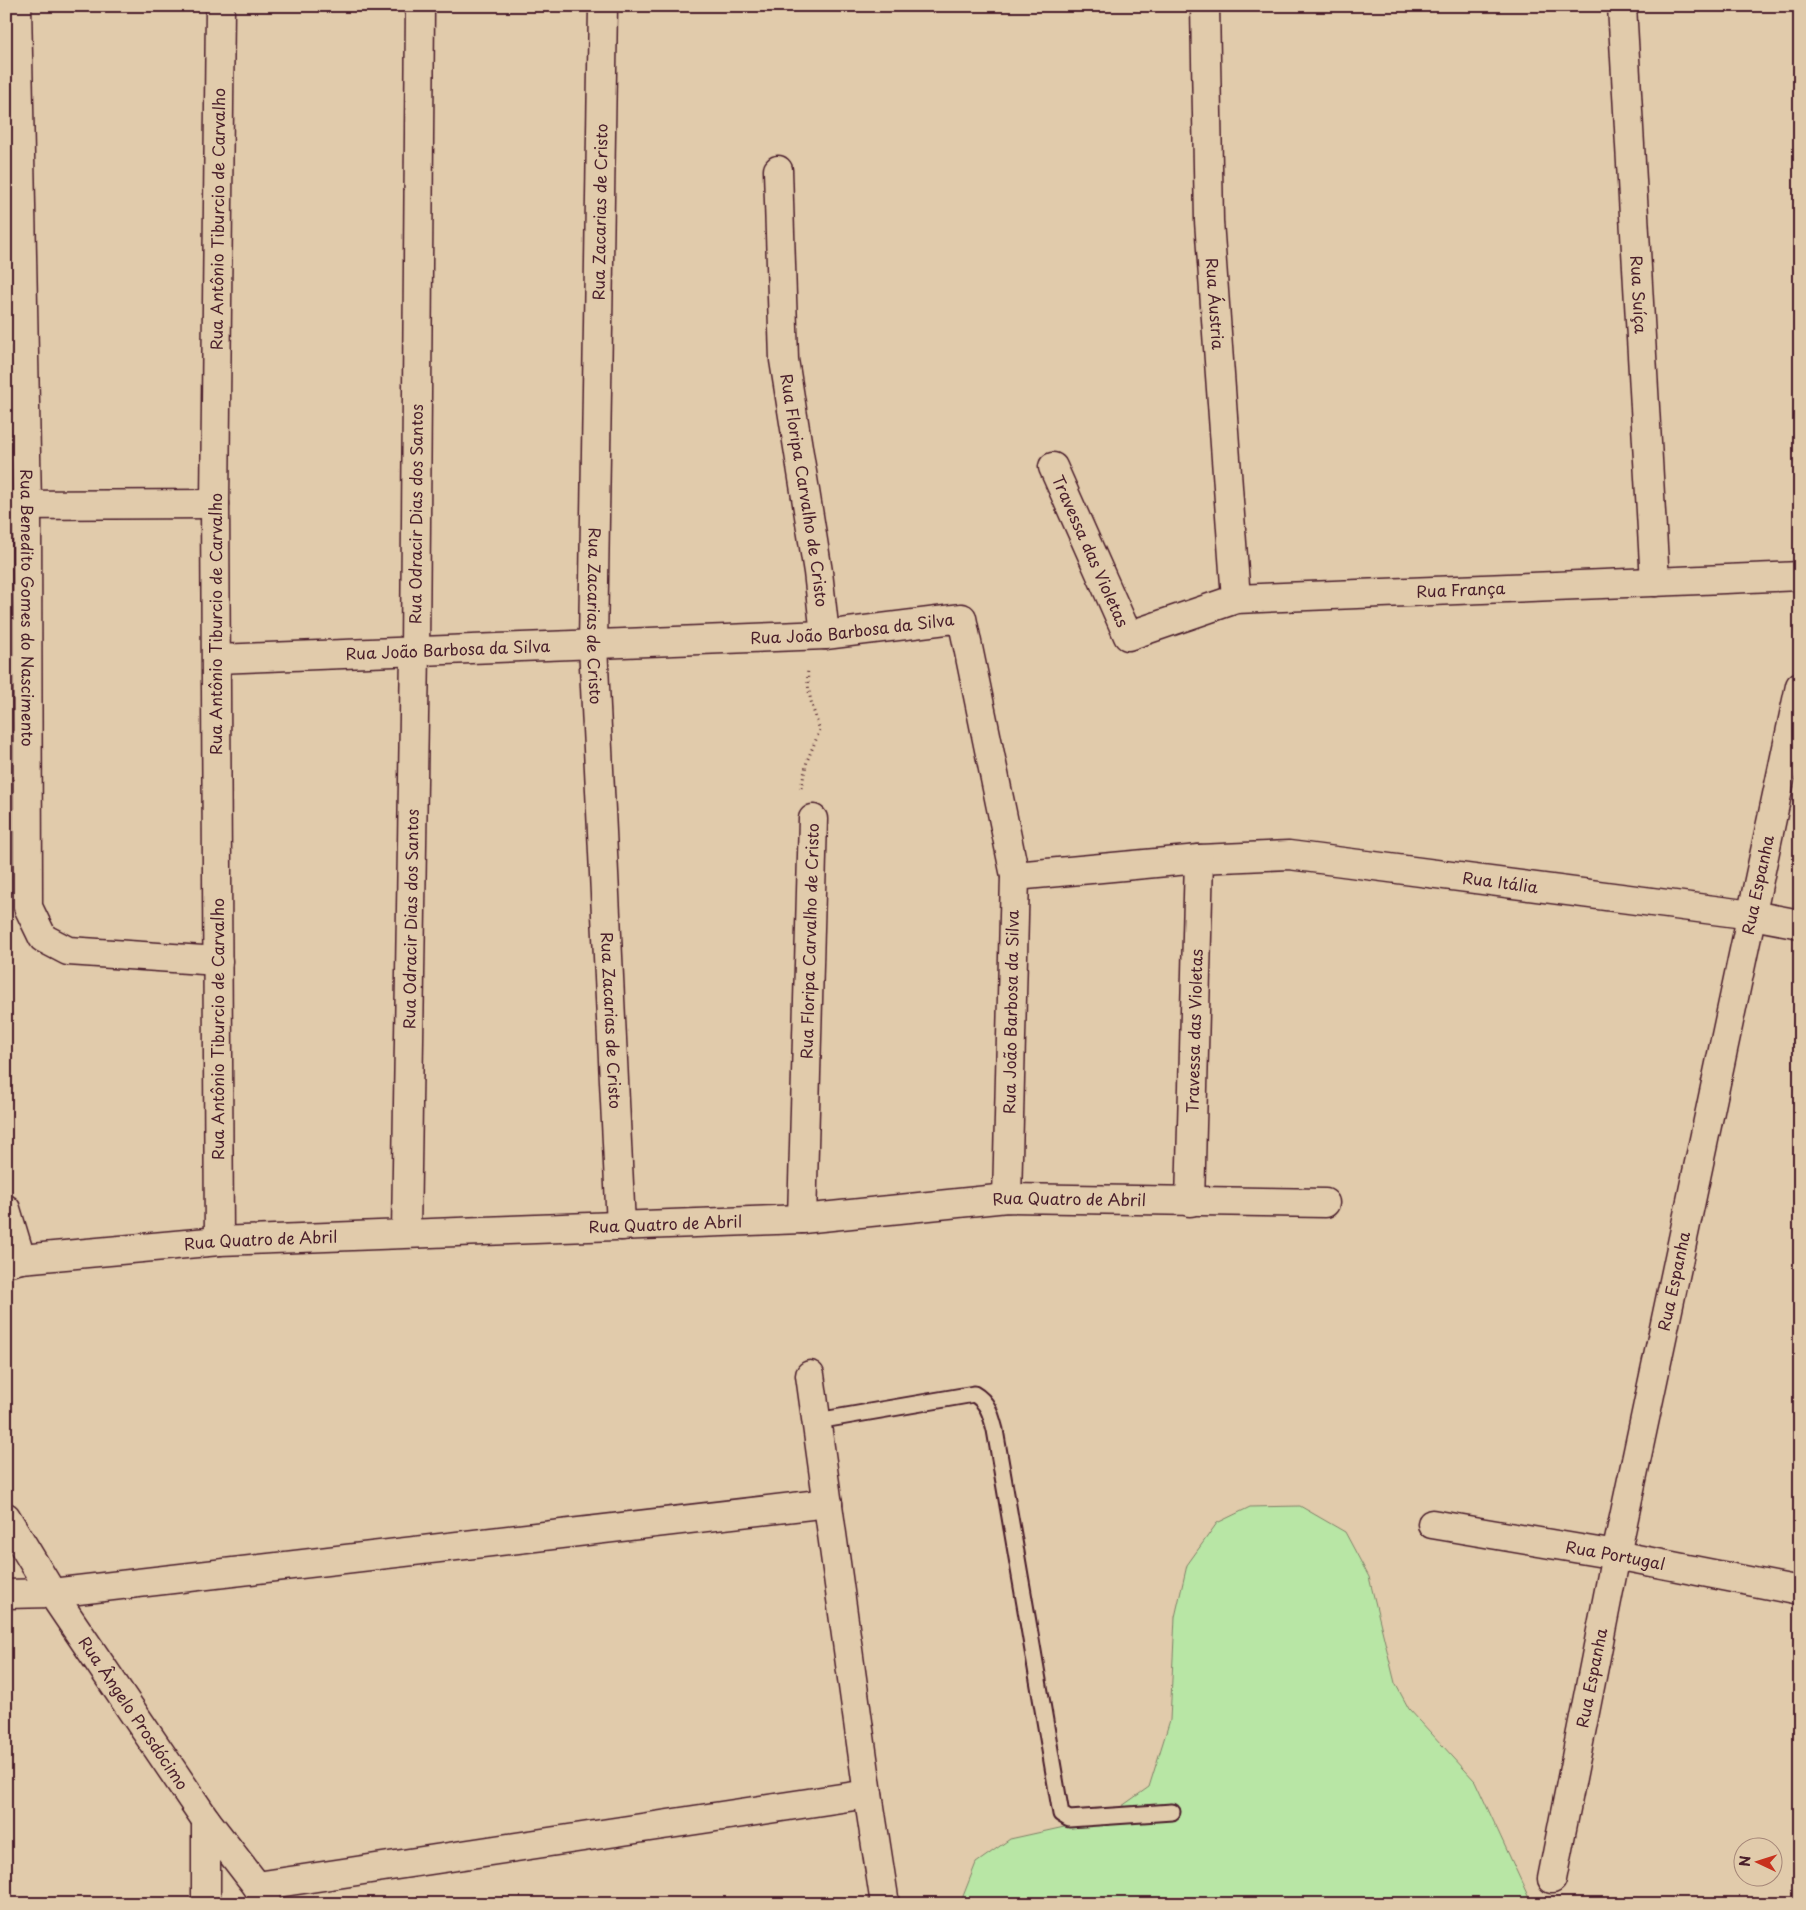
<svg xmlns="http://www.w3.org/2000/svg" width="1806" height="1910" viewBox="0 0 1806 1910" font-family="'Playpen Sans',sans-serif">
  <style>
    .green { fill: #b8e6a5; stroke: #818268 }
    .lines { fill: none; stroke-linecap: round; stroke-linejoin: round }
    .service-casing { stroke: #4a1f2b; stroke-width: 19 }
    .minor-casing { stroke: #4a1f2b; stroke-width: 31 }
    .tertiary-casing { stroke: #4a1f2b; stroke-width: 31 }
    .path { stroke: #4a1f2b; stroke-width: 3; stroke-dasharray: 1 4; stroke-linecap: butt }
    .service { stroke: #e1cbab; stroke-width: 15 }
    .minor { stroke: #e1cbab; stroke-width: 28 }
    .tertiary { stroke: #e1cbab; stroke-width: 28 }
    .labels { text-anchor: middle; stroke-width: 4.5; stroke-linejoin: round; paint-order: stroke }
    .street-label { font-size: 16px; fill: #4a1f2b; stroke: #e1cbab }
  </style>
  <rect width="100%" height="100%" fill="#e1cbab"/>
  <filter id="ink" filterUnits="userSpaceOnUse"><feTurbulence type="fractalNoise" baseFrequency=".02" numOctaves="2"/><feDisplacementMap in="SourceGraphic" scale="10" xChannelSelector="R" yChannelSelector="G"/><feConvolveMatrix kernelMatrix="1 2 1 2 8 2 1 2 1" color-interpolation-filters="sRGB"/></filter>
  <g filter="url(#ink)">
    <path class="green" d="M1300,1506L1345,1532L1369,1577L1395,1683L1409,1709L1475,1781L1528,1896L1534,1904H960L976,1863L1010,1839L1105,1818L1149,1787L1170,1720L1175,1617L1187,1565L1217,1523L1250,1507Z"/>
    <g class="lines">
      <defs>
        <path id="service" d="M817,1421L974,1394C988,1402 991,1415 995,1430L1061,1814L1069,1819L1172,1812"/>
        <g id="minor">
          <path id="s1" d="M17,6L27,505L28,907L43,938L68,951L218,961"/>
          <path id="s2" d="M603,6L593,645L621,1226"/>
          <path id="s3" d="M1205,6L1209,221L1236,599"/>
          <path id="s4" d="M1622,6L1655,582"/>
          <path id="s5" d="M778,170L784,360L818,572L825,635"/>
          <path id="s6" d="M1053,467L1128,636L1236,599L1800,576"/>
          <path d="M6,505L215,504"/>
          <path id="s7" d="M217,659L825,635L962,618L1015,876L1007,1198"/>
          <path id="s8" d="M1015,876L1199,859L1289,855L1752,915L1800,924"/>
          <path id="s9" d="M1190,1202L1199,859"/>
          <path d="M6,1209L21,1259"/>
          <path id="s10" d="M802,1219L813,819"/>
          <path id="s11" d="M406,1233L415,651L420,6"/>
          <path id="s12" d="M219,1241L215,504L220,6"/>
          <path id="s13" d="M6,1263L21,1259L219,1241L802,1219L1007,1198L1325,1203"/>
          <path d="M810,1375L868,1794L885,1904"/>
          <path id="s14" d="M1432,1524L1616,1555L1800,1591"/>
          <path d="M52,1593L828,1503"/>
          <path d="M206,1820V1904"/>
          <path id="s15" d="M1552,1879L1616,1555L1800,686"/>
          <path d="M257,1886L868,1794"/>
        </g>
        <g id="tertiary">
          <path id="s16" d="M6,1517L52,1593L206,1820L257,1886L267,1904"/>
          <path d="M6,1594L52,1593"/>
        </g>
      </defs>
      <use href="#service" class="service-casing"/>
      <use href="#minor" class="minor-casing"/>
      <use href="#tertiary" class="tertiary-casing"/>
      <path class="path" d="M801,788L807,761L820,730C813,710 806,689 808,668"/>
      <use href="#service" class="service"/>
      <use href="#minor" class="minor"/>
      <use href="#tertiary" class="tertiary"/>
    </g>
  </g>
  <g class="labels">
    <g class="street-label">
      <text transform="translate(600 212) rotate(-89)" y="6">Rua Zacarias de Cristo</text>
      <text dy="6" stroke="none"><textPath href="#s12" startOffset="1022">Rua Antônio Tiburcio de Carvalho</textPath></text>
      <text dy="6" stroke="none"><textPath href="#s4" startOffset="289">Rua Suíça</textPath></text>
      <text dy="6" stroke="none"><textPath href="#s3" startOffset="298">Rua Áustria</textPath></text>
      <text dy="6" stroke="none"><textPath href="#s5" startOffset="322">Rua Floripa Carvalho de Cristo</textPath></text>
      <text dy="6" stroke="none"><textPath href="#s11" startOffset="719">Rua Odracir Dias dos Santos</textPath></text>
      <text dy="6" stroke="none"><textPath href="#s6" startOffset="92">Travessa das Violetas</textPath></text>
      <text dy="6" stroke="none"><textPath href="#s6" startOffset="524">Rua França</textPath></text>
      <text dy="6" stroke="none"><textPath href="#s1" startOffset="602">Rua Benedito Gomes do Nascimento</textPath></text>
      <text dy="6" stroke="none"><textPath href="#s2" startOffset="610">Rua Zacarias de Cristo</textPath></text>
      <text transform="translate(216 624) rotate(-90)" y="6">Rua Antônio Tiburcio de Carvalho</text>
      <text dy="6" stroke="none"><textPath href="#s7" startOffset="636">Rua João Barbosa da Silva</textPath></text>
      <text dy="6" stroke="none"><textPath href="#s7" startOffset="231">Rua João Barbosa da Silva</textPath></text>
      <text dy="6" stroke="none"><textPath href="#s8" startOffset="488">Rua Itália</textPath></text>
      <text dy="6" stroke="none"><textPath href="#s15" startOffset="1015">Rua Espanha</textPath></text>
      <text dy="6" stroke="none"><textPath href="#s11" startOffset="314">Rua Odracir Dias dos Santos</textPath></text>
      <text dy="6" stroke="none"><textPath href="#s10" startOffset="278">Rua Floripa Carvalho de Cristo</textPath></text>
      <text transform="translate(1011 1012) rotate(-89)" y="6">Rua João Barbosa da Silva</text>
      <text dy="6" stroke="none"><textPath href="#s2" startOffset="1015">Rua Zacarias de Cristo</textPath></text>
      <text transform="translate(218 1029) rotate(-90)" y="6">Rua Antônio Tiburcio de Carvalho</text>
      <text dy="6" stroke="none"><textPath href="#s9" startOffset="171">Travessa das Violetas</textPath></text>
      <text dy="6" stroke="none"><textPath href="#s13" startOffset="1066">Rua Quatro de Abril</textPath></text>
      <text dy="6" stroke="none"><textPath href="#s13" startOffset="661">Rua Quatro de Abril</textPath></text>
      <text dy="6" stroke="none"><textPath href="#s13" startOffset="256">Rua Quatro de Abril</textPath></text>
      <text dy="6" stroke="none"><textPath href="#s15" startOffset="610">Rua Espanha</textPath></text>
      <text dy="6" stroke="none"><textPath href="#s14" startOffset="186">Rua Portugal</textPath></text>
      <text dy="6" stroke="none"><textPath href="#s15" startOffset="205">Rua Espanha</textPath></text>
      <text dy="6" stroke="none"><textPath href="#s16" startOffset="234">Rua Ângelo Prosdócimo</textPath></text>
    </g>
  </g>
  <rect width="1806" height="1910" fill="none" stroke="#e1cbab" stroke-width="25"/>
  <rect x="12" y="12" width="1781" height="1885" fill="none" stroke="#4a1f2b" stroke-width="2" filter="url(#ink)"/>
  <g transform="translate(1758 1862) rotate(274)"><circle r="24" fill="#e1cbab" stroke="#a58678"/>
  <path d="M0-4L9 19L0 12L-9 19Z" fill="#c8321e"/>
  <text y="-8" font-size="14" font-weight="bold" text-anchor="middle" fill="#4a1f2b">N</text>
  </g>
</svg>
